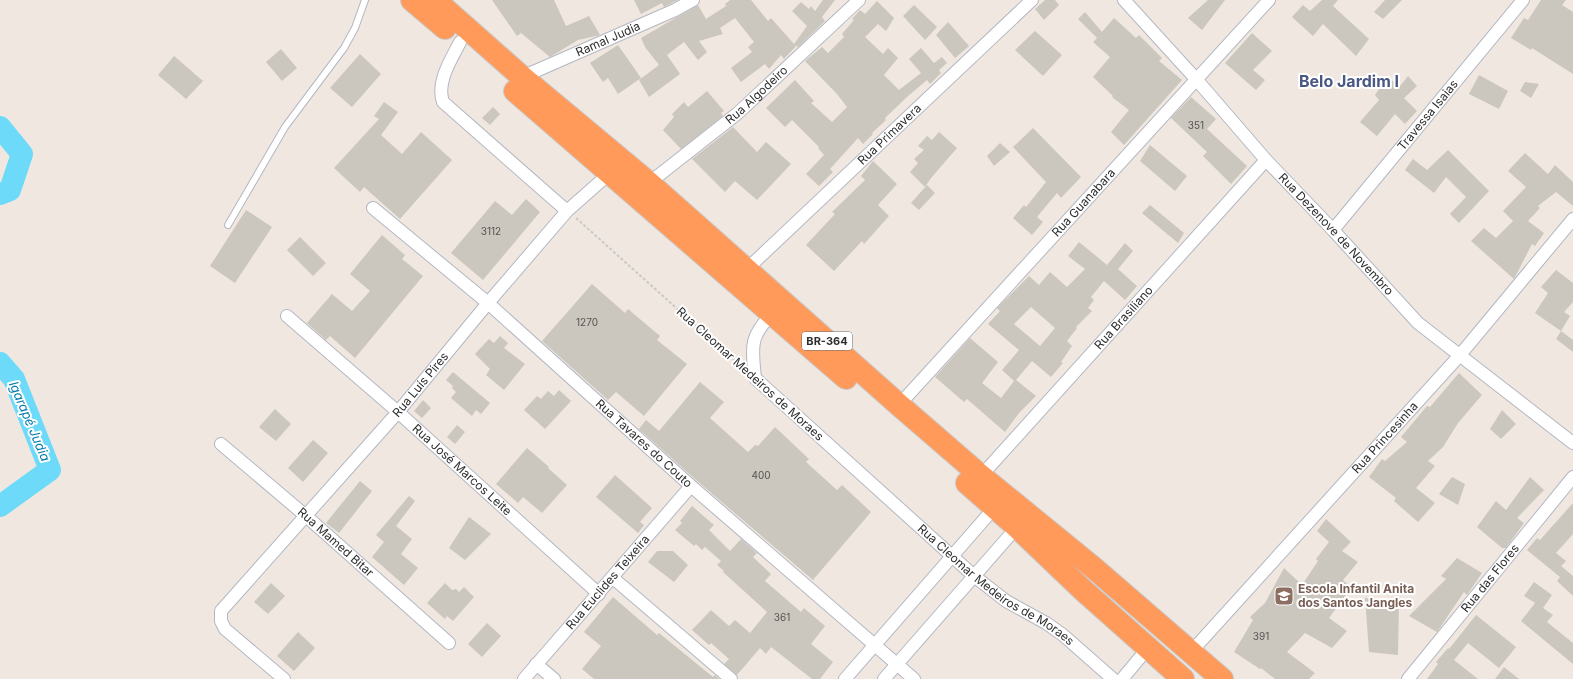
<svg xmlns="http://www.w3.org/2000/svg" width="1573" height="679" viewBox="0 0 1573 679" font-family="Inter,sans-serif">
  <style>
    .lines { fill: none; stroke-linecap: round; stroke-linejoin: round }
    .river { stroke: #6cdaf8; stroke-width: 22 }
    .building { fill: #cbc6be; fill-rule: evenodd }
    .lane-casing { stroke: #b3b7c2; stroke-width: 8 }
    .street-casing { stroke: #b3b7c2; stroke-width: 14 }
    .highway-casing { stroke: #c9c9c9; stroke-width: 24 }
    .path { stroke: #c9c9c9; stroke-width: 2; stroke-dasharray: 3 2; stroke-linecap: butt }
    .lane { stroke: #fff; stroke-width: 6 }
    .street { stroke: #fff; stroke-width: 12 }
    .highway { stroke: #ff9a5b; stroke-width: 22 }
    .labels { text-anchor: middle; stroke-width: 4; stroke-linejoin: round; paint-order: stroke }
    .number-label { font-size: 10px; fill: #555452 }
    .shield { fill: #fff; stroke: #6d6d6d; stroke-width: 1 }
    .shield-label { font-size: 11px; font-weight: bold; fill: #2e2e2e }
    .street-label { font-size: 12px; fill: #2e2e2e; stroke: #fff }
    .education-label { font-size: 12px; font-weight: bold; fill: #785e54; stroke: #fff; text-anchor: start }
    .water-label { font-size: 13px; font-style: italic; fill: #037bac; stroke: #fff }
    .district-label { font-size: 16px; font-weight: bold; fill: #495783; stroke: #fff }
  </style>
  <rect width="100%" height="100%" fill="#f0e8e0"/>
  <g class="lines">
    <g class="river">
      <path d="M0,127L22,154L10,190L0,194"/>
      <path d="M0,363L14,379L50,470L0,506"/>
    </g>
  </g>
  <g class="building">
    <path d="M492,0H554L566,26L589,16L600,35L578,40L550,57L521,33L517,36Z"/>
    <path d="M634,0H678L664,7L662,3L641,14Z"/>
    <path d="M730,0H751L768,21L771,18L794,44L807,26L792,11L801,2L809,9L811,6L815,11L823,0H835L822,17L825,21L798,47L794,44L796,46L784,59L781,55L769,69L765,64L741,82L731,68L752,52L748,47L754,42L735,18L720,28L723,34L699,41L707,52L698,60L684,42L667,55L680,74L649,97L639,80L659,65L645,47L641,38L698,5L706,19L726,6L725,4Z"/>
    <path d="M1045,0H1055L1059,5L1044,20L1035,9Z"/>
    <path d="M1208,0H1225L1202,30L1188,18Z"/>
    <path d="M1322,0H1338L1333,6L1369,39L1356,56L1323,24L1313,36L1292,17L1303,5L1310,11Z"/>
    <path d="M1385,0H1402L1383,19L1374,12Z"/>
    <path d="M1541,0H1566L1562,5L1573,12V74L1532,48L1531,50L1511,38L1524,18L1528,20Z"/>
    <path d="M877,1L894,18L886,31L878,24L865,37L883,54L888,48L898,58L884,75L899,90L921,73L909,59L921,48L934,63L942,57L947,63L939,70L941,73L930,84L927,80L908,96L885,118L886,120L872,133L873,134L863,144L858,138L830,169L833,172L819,186L806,174L824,155L818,148L819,147L792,120L785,127L766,108L795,80L814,101L811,103L832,122L847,107L837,94L805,61L822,47L828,53L844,37L842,34L854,20L852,19L860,10L865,14Z"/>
    <path d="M914,5L937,27L925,40L903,16Z"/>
    <path d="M1085,12L1102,32L1114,18L1136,38L1139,35L1162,58L1159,61L1182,80L1124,145L1111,132L1129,110L1112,97L1113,96L1093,77L1110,57L1093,42L1097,38L1078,19Z"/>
    <path d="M948,22L969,46L955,58L936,35Z"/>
    <path d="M1035,31L1062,55L1043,76L1015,50Z"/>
    <path d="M1252,33L1272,51L1253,70L1265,80L1256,90L1225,63Z"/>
    <path d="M618,45L641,78L618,94L608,78L603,82L590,63Z"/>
    <path d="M281,49L297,68L282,81L266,62Z"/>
    <path d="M360,54L381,74L352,107L330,88Z"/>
    <path d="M174,56L203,81L186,99L158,75Z"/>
    <path d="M1479,75L1508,91L1499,109L1469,94Z"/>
    <path d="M1408,76L1417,86L1404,98L1417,111L1405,124L1395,114L1377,136L1360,122L1379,100L1375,95L1387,77L1400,86Z"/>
    <path d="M1525,82L1539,84L1531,98L1520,91Z"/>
    <path d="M707,91L724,111L721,113L723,116L681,149L663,130L674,117L672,114L684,102L688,107Z"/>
    <path d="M1191,97L1216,119L1207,129L1247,166L1231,184L1203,156L1207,152L1171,118Z"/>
    <path d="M384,102L398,112L381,135L402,154L421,132L452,160L400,219L364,187L360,192L334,168L379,119L374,116Z"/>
    <path d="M493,107L500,114L490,125L482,118Z"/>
    <path d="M733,127L757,152L766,142L791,164L757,200L735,181L725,192L692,159Z"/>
    <path d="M1033,128L1081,177L1061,198L1057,193L1037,217L1043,222L1032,235L1013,218L1024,205L1026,207L1046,182L1013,147Z"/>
    <path d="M939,132L957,148L931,178L925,187L910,172L918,163L914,159L924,150L918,146L927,136L932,140Z"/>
    <path d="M1000,143L1010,152L994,166L987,156Z"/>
    <path d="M1150,145L1187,176L1175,191L1140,161Z"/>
    <path d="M1448,150L1489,191L1459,223L1450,214L1466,197L1446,177L1434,193L1405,170L1413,159L1427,170Z"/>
    <path d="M1525,153L1548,174L1555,165L1573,182V206L1556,192L1538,206L1540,208L1528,221L1544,233L1535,246L1532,244L1514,279L1471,241L1484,228L1496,238L1513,221L1503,211L1526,187L1508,171Z"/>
    <path d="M873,161L897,184L878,205L889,216L864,244L862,241L834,271L806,245L835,214L832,212L865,180L861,176Z"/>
    <path d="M927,185L935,193L919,210L911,203Z"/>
    <path d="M526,199L540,212L483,280L451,253L495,201L512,215Z"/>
    <path d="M1150,205L1184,233L1178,243L1142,213Z"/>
    <path d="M246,210L272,227L235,283L210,266Z"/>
    <path d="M382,235L405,255L402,259L423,276L355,358L330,336L326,340L307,323L332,294L352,311L370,291L350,274Z"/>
    <path d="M300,237L326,263L313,276L287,250Z"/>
    <path d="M1079,242L1107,265L1125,243L1133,251L1118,269L1137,286L1125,300L1104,281L1091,297L1094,300L1088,308L1092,311L1076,327L1077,328L1067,341L1072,346L1061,362L1063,363L1051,377L1032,361L1016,380L1036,396L1019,413L1005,432L967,399L964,402L935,377L970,338L998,362L982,383L1001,398L1014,381L1002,370L1019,350L988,324L1000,311L997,308L1029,276L1039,285L1050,272L1067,287L1085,269L1068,256ZM1031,307L1055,328L1040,346L1014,324Z"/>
    <path d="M1556,270L1573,283V302L1564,312L1570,316L1561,331L1535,313L1548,293L1541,287Z"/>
    <path d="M592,284L625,313L628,309L660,336L657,340L687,364L644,416L616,392L608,400L542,341Z"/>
    <path d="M1561,331L1573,340V352L1556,339Z"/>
    <path d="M500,336L508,343L504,348L525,364L504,390L486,375L490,369L475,354L489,339L494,343Z"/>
    <path d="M453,372L490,403L481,414L476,410L472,416L451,398L456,392L452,388L453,386L446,380Z"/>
    <path d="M1459,373L1482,395L1458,423L1443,447L1428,461L1435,466L1416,488L1435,503L1418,522L1394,501L1396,498L1369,477L1382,459L1385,461L1407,442L1401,437L1427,406L1430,407Z"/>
    <path d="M700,382L724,402L710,418L748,452L755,445L758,446L775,427L809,459L806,462L837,490L842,485L871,512L813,580L696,480L639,429L646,420L659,431Z"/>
    <path d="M559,390L571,401L545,429L524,410L537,396L541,399L548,391L554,396Z"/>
    <path d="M423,400L431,408L422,418L414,411Z"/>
    <path d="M275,409L291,424L276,441L259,427Z"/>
    <path d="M1502,410L1516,424L1501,439L1490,429Z"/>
    <path d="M457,425L465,432L455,444L447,437Z"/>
    <path d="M313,440L328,453L303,482L288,468Z"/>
    <path d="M527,448L549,467L548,468L567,485L542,513L523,497L518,503L496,484Z"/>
    <path d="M615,475L652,508L640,522L644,525L638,533L596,497Z"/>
    <path d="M1452,477L1465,484L1458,505L1439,494Z"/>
    <path d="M1530,477L1544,490L1517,518L1524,523L1506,548H1502L1477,527L1496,501L1506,510Z"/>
    <path d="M360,481L372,491L339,533L326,523Z"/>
    <path d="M409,496L415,501L396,526L412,539L401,554L418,568L404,585L372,557L384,542L376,535Z"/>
    <path d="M1573,503V534L1556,553L1566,561L1561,566L1573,576V596L1557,581L1560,577L1527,550L1537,538L1540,540Z"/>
    <path d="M692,506L714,525L709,530L730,551L741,539L757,553L753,557L771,574L765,581L801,612L804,608L825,626L811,644L833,662L820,679H812L771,647L766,654L760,648L737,675L724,664L729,659L711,643L709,645L692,630L711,610L729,626L735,620L750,633L767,612L723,572L724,571L717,565L721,561L705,547L702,550L696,544L694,546L675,530L682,523L680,521Z"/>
    <path d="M469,517L491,534L465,560L449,548Z"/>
    <path d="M1326,519L1351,542L1342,551L1358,562L1343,580L1351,588L1329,618L1347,631L1332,648L1305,633L1287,652L1315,673L1309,679H1275L1261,668L1260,669L1234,652L1253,620L1250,617L1265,603L1284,568L1302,585L1318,561L1316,559L1329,542L1317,531Z"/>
    <path d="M657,551H673L688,565L674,582L648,562Z"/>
    <path d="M1457,558L1482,573L1467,595L1464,592L1437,632L1409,616L1446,579L1441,576Z"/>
    <path d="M1534,582L1552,595L1543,608L1553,615L1547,622L1573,643V664L1521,621L1535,603L1524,596Z"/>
    <path d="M271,583L285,596L268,614L254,602Z"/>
    <path d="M445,583L452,590L456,589L459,592L464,587L474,597L453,621L447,616L445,619L427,603Z"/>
    <path d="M613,597L657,635L659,633L713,677L715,675L719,679H594L582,669L601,646L584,632Z"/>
    <path d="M1365,598L1399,600L1398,655L1369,652Z"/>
    <path d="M1476,615L1516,647L1499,668L1468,643L1454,660L1478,679H1427L1438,664L1436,662L1448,648L1449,649Z"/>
    <path d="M487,623L501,636L482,657L468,644Z"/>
    <path d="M298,632L315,648L294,671L277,656Z"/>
    <path d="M1504,667L1519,679H1495Z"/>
  </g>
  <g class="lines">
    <defs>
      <path id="lane" d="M228,225L285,127L344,48L355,28L365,0"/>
      <g id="street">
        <path id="s1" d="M1124,0L1196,79L1266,160L1333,230L1418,323L1573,443"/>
        <path d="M460,42C451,60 436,82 443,102L567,211"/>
        <path id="s2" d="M522,77L675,10L693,0"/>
        <path id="s3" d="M649,183L738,113L859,0"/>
        <path id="s4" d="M373,208L488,303L691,486L914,679"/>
        <path id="s5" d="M1333,230L1523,0"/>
        <path id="s6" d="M747,269L1032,0"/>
        <path id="s7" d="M772,314C749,337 752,347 755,378L974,576L1006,601L1046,623L1063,635L1113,679"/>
        <path id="s8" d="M287,316L398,412L599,594"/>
        <path id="s9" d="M899,405L1269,0"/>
        <path id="s10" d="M221,444L306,516L449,643"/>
        <path id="s11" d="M981,476L1266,160"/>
        <path d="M613,578L731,679"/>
        <path id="s12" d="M1191,652L1460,355L1573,219"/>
        <path d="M536,664L554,679"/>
        <path id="s13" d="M284,679L225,629L221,621V611L398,412L488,303L567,211L610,173"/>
        <path id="s14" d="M524,679L691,486"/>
        <path d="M845,679L995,507"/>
        <path d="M884,679L1017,527"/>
        <path d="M1122,679L1148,648"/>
        <path id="s15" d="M1408,679L1573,477"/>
      </g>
      <g id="highway">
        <path d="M412,0L445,28"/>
        <path d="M435,0L522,77L649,183L899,405L981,476L1095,569L1222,679"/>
        <path d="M515,91L846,378"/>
        <path d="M967,483L1017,527L1084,591L1183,679"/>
      </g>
    </defs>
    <use href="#lane" class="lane-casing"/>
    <use href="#street" class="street-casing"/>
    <use href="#highway" class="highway-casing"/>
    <path class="path" d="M576,218L741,366"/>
    <use href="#lane" class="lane"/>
    <use href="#street" class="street"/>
    <use href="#highway" class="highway"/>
  </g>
  <defs>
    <symbol id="school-square" viewBox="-11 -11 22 22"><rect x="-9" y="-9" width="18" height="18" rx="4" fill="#8d6e63" stroke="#fff"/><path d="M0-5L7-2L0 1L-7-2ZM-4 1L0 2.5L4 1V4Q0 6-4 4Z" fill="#fff"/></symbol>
  </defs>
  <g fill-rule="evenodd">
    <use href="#school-square" x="1273" y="585" width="22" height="22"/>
  </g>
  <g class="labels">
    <g class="number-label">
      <text x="1196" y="129">351</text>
      <text x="491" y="235">3112</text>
      <text x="587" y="326">1270</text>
      <text x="761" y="479">400</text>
      <text x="782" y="621">361</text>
      <text x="1261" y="640">391</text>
    </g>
    <rect class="shield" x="802" y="332" width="50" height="18" rx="3"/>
    <g class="shield-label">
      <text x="827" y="345">BR-364</text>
    </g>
    <g class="street-label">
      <text dy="4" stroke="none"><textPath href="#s2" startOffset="94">Ramal Judia</textPath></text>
      <text dy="4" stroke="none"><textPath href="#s3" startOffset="139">Rua Algodeiro</textPath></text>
      <text dy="4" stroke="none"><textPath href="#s5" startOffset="149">Travessa Isaias</textPath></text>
      <text dy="4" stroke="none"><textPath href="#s6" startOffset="196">Rua Primavera</textPath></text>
      <text dy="4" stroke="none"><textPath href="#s9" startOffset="274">Rua Guanabara</textPath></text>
      <text dy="4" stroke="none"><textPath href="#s1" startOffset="316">Rua Dezenove de Novembro</textPath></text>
      <text dy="4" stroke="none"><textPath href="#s11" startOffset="213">Rua Brasiliano</textPath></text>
      <text transform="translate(750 374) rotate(42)" y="4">Rua Cleomar Medeiros de Moraes</text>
      <text dy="4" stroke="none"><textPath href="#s13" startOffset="398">Rua Luís Pires</textPath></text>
      <text dy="4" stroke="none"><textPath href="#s12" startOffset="289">Rua Princesinha</textPath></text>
      <text dy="4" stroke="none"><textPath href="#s4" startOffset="359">Rua Tavares do Couto</textPath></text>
      <text dy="4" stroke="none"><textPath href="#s8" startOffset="233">Rua José Marcos Leite</textPath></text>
      <text dy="4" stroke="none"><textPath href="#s10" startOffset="151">Rua Mamed Bitar</textPath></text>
      <text dy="4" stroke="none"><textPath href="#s15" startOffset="130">Rua das Flores</textPath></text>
      <text dy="4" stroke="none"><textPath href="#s14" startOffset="128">Rua Euclides Teixeira</textPath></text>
      <text dy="4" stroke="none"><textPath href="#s7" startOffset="388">Rua Cleomar Medeiros de Moraes</textPath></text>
    </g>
    <g class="education-label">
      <text x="1298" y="593">Escola Infantil Anita<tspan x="1298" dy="14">dos Santos Jangles</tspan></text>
    </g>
    <g class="water-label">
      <text transform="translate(30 421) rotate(67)" y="5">Igarapé Judia</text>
    </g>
    <g class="district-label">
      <text x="1349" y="87">Belo Jardim I</text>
    </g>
  </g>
</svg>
